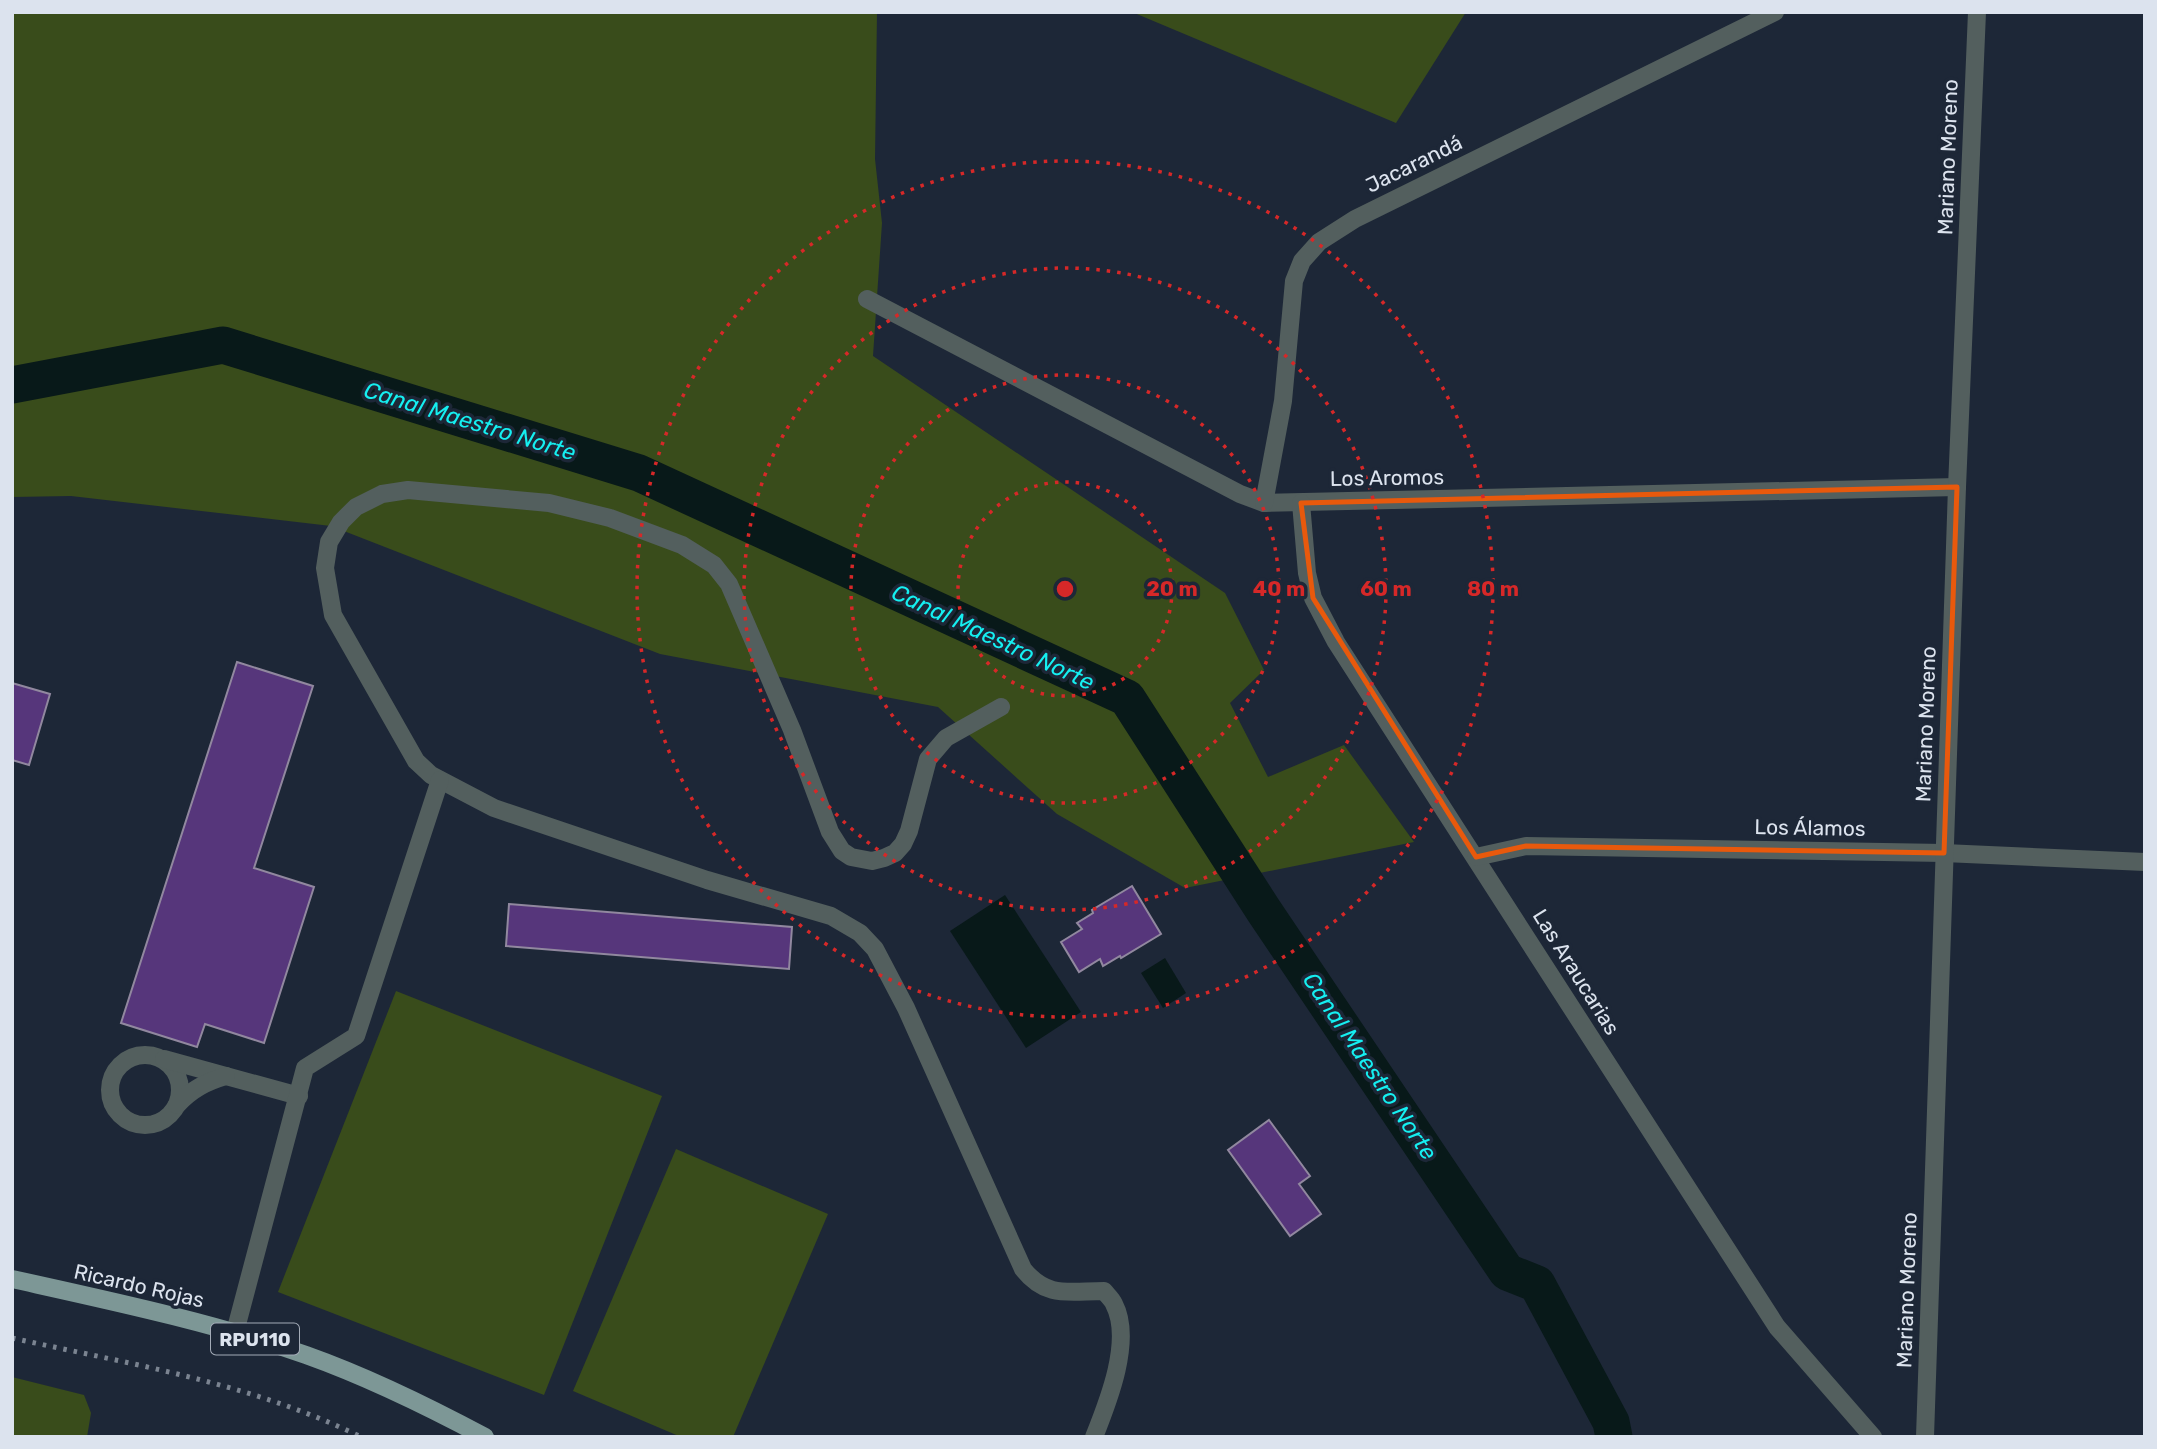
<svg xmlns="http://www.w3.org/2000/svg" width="2157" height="1449" viewBox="0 0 2157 1449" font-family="Rubik,sans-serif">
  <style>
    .green { fill: #394c1b }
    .water { fill: #081919 }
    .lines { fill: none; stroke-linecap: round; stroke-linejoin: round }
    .canal { stroke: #081919; stroke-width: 37 }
    .building { fill: #56367b; stroke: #91889f; stroke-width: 2 }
    .minor { stroke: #535f5e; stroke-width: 18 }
    .major { stroke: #7d9796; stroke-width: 18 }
    .rail { stroke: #7b8491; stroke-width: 5; stroke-dasharray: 3.5 7; stroke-linecap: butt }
    .marked { fill: none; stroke: #e8590c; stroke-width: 5; stroke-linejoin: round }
    .ring { fill: none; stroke: #d62828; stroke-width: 3.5; stroke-dasharray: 3.5 7 }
    .labels { text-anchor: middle; stroke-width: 7; stroke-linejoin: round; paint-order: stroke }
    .shield { fill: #1d2737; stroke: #a3abb7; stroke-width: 2 }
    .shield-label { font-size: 19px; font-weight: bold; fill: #dce3ee }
    .street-label { font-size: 21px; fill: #dce3ee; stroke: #1d2737 }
    .water-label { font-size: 23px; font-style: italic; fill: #15eff1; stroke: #1d2737 }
    .centre { fill: #d62828; stroke: #1d2737; stroke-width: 3.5 }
    .ring-label { font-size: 21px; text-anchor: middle; font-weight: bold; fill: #d62828; stroke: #1d2737; stroke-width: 7; stroke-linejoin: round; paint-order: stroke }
  </style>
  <rect width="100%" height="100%" fill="#1d2737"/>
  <g class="green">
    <path d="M12,12H877L875,159L882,223L873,356L1225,593L1264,670L1230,703L1268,777L1344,745L1414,842L1185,888L1057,814L938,707L660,654L331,526L71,496L12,497Z"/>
    <path d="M1132,12H1466L1396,123Z"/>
    <path d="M396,991L662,1096L544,1395L278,1292Z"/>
    <path d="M676,1149L828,1214L733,1437H681L573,1391Z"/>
    <path d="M12,1377L84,1395L91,1413L87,1437H12Z"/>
  </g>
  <g class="water">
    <path d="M1005,895L1081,1012L1026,1048L950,931Z"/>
    <path d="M1165,958L1186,993L1163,1008L1141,973Z"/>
  </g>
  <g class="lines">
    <path class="canal" d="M12,385L223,345L639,473L1127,698L1264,911L1507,1272L1537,1284L1611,1422L1614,1437"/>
  </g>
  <g class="building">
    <path d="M237,662L313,686L254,868L314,887L264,1043L205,1024L197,1047L121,1023Z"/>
    <path d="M12,683L50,694L29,765L12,760Z"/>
    <path d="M1132,886L1161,934L1121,958L1120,956L1103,966L1100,959L1079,972L1061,942L1082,929L1077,923L1093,913L1092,910Z"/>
    <path d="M509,904L792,927L789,969L506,946Z"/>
    <path d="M1269,1120L1310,1176L1299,1184L1321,1214L1290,1236L1228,1150Z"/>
  </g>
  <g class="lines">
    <g class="minor">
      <path d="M867,299L1240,494L1264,503L1957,487"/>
      <path d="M1264,503L1283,401L1294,281L1302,261L1319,242L1355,219L1775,12"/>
      <path d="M1301,503L1307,573L1313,598L1336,642L1777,1327L1873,1437"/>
      <path d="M1001,707L946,738L928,759L909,831L903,844L895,853L884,858L872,861L851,857L842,851L830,832L792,730L729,584L714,565L682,545L610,518L549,503L408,490L382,494L356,507L341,522L329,542L325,568L333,615L416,761L431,775L494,808L707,880L831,916L860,933L875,949L906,1008L1023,1269C1047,1299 1069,1291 1104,1291C1107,1295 1112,1299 1114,1304C1133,1340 1108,1402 1094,1437"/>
      <path d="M1476,857L1526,846L1944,853L2145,862"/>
      <circle cx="145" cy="1090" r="35"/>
      <path d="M164,1059L299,1096"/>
      <path d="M177,1105C192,1089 206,1082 226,1076"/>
      <path d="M235,1332L305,1068L356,1036L440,780"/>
      <path d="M1925,1437L1957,487L1977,12"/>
    </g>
    <path class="major" d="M12,1279C111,1301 211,1322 306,1355C368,1377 427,1406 485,1437"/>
    <path class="rail" d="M12,1338C130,1364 251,1383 361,1437"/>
  </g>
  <path class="marked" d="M1957,487L1944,853L1526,846L1476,857L1313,598L1301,503Z"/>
  <g class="ring">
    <circle cx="1065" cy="589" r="107"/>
    <circle cx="1065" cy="589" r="214"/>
    <circle cx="1065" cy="589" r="321"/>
    <circle cx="1065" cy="589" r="428"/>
  </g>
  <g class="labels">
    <rect class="shield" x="211" y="1323.5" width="88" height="31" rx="5"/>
    <g class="shield-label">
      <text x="255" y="1346">RPU110</text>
    </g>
    <g class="street-label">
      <text transform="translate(1948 157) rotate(-88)" y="7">Mariano Moreno</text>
      <text transform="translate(1414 164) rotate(-26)" y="7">Jacarandá</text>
      <text transform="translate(1387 478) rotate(-1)" y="7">Los Aromos</text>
      <text transform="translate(1926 724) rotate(-88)" y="7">Mariano Moreno</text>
      <text transform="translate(1810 828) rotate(1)" y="7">Los Álamos</text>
      <text transform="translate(1576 972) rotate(58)" y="7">Las Araucarias</text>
      <text transform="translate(139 1286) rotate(13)" y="7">Ricardo Rojas</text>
      <text transform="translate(1907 1290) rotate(-88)" y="7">Mariano Moreno</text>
    </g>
    <g class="water-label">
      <text transform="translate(470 421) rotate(17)" y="8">Canal Maestro Norte</text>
      <text transform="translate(993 637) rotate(25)" y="8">Canal Maestro Norte</text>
      <text transform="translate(1370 1066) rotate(56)" y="8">Canal Maestro Norte</text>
    </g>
  </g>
  <circle cx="1065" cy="589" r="10" class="centre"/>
  <g class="ring-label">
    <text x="1172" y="596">20 m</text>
    <text x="1279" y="596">40 m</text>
    <text x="1386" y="596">60 m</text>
    <text x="1493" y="596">80 m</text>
  </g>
  <rect width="2157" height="1449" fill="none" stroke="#dce3ee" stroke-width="28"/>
</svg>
